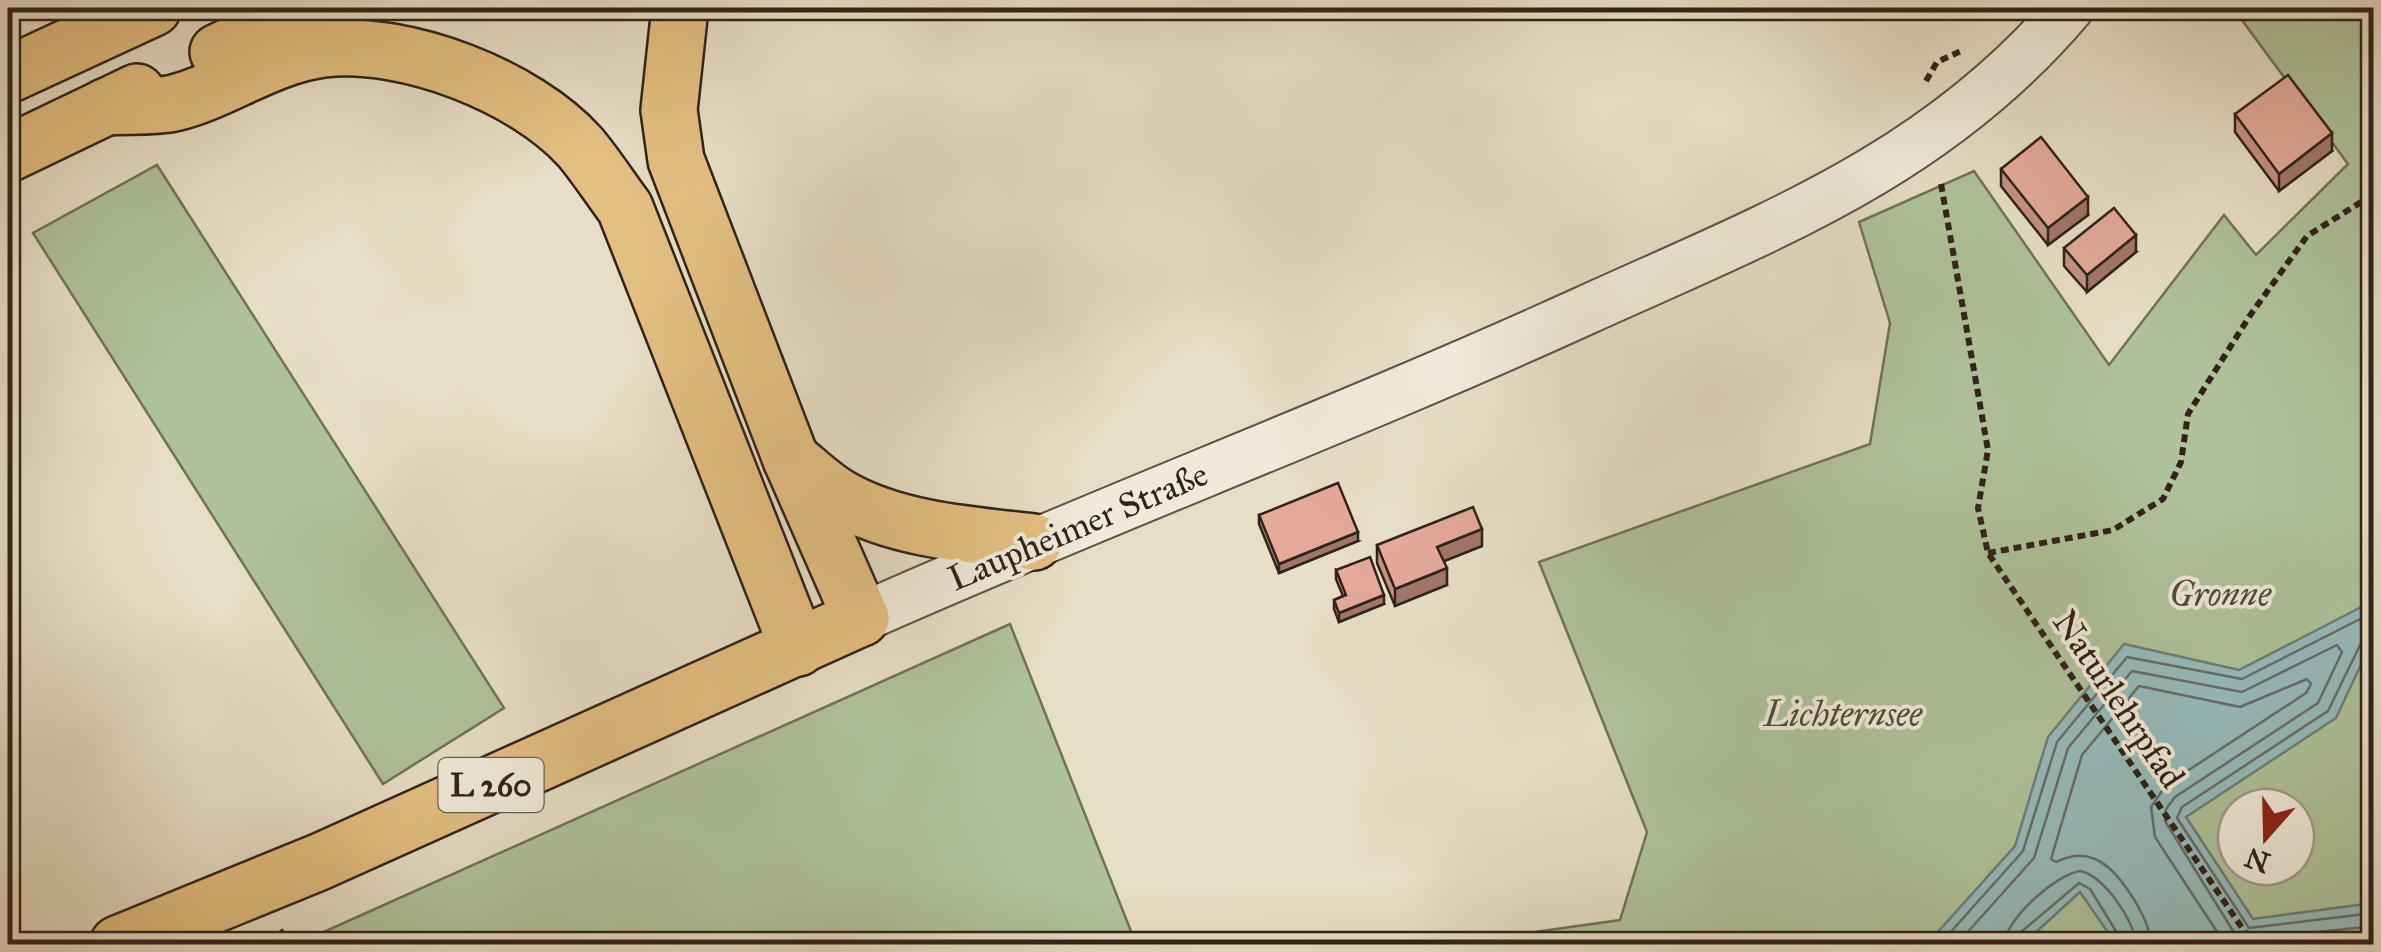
<svg xmlns="http://www.w3.org/2000/svg" width="2381" height="952" viewBox="0 0 2381 952" font-family="'IM FELL Great Primer',serif">
  <style>
    .green { fill: #afc29a; stroke: #70725a; stroke-width: 2.5; fill-rule: evenodd }
    .water { fill: #97bbbb; stroke: #6e7e7a; stroke-width: 2.5 }
    .lines { fill: none; stroke-linecap: round; stroke-linejoin: round }
    .shore { stroke: #646f6a; stroke-width: 2.5 }
    .minor-casing { stroke: #5e5244; stroke-width: 52 }
    .major-casing { stroke: #312319; stroke-width: 60 }
    .highway-casing { stroke: #312319; stroke-width: 60 }
    .path { stroke: #312319; stroke-width: 6; stroke-dasharray: 8 5; stroke-linecap: butt }
    .minor { stroke: #efead9; stroke-width: 48 }
    .major { stroke: #e3bf82; stroke-width: 55 }
    .highway { stroke: #e3bf82; stroke-width: 55 }
    .wall { fill: #c49184; stroke: #312319; stroke-width: 2.5 }
    .shaded-wall { fill: #a0766b; stroke: #312319; stroke-width: 2.5 }
    .building { fill: #e4a999; stroke: #312319; stroke-width: 2.5 }
    .labels { text-anchor: middle; stroke-width: 8; stroke-linejoin: round; paint-order: stroke }
    .shield { fill: #efead9; stroke: #6a5f53; stroke-width: 2.5 }
    .shield-label { font-size: 32px; font-weight: bold; fill: #312319 }
    .street-label { font-size: 35px; fill: #312319; stroke: #efead9 }
    .park-label { font-size: 35px; font-style: italic; fill: #504b39; stroke: #efead9 }
  </style>
  <rect width="100%" height="100%" fill="#e6dec5"/>
  <filter id="stains"><feTurbulence type="fractalNoise" baseFrequency=".002" numOctaves="4"/><feColorMatrix values="0 0 0 0 .2 0 0 0 0 .09 0 0 0 0 .02 0 0 0 .5 -.17"/></filter>
  <radialGradient id="worn" r=".72"><stop offset=".6" stop-color="#630" stop-opacity="0"/><stop offset="1" stop-color="#630" stop-opacity=".3"/></radialGradient>
  <g class="green">
    <path d="M2233,8H2373V944H1448L1620,920L1647,832L1539,562L1870,444L1890,323L1859,222L1974,171L2109,365L2224,215L2256,255L2348,164ZM2236,807H2296V867H2236Z"/>
    <path d="M157,165L504,708L383,784L33,233Z"/>
    <path d="M1010,624L1136,944H297Z"/>
  </g>
  <path class="water" d="M2373,601V639L2336,718L2186,817L2253,919L2373,903V944H2116L2080,892L2023,944H1927L2015,846L2048,737L2124,644L2239,670Z"/>
  <g class="lines">
    <g class="shore">
      <path d="M2374,638L2361,643L2328,711L2182,807L2177,818L2249,928L2374,913"/>
      <path d="M1940,944L2023,851L2057,742L2127,657L2242,679L2374,612"/>
      <path d="M1957,944L2034,858L2068,748L2132,671L2242,692L2337,645L2342,652L2318,703L2175,797L2166,809L2165,821L2233,931L2244,940L2374,926"/>
      <path d="M2004,944C2006,919 2055,875 2080,871C2103,875 2135,921 2136,944"/>
      <path d="M2017,944L2020,933L2079,883L2090,889L2124,944"/>
      <path d="M2151,944C2150,919 2119,869 2095,859C2081,853 2069,856 2056,862L2051,859L2082,755L2139,686L2240,707L2307,679L2311,684L2306,693L2166,785L2151,807L2155,837L2225,944"/>
    </g>
    <defs>
      <path id="minor" d="M861,618C1101,511 1347,419 1586,310C1769,227 1936,165 2069,8"/>
      <path id="major" d="M118,944L319,862L861,618"/>
      <g id="highway">
        <path d="M680,8L669,110L676,160L791,459L861,618"/>
        <path d="M218,52L310,8"/>
        <path d="M8,75L153,8"/>
        <path d="M105,107C127,105 152,108 174,103C224,91 268,56 324,49C406,40 525,86 580,147C596,166 610,188 625,208L798,648"/>
        <path d="M8,154L137,92"/>
        <path d="M791,459C807,472 823,488 841,498C897,530 971,535 1034,542"/>
      </g>
    </defs>
    <use href="#minor" class="minor-casing"/>
    <use href="#major" class="major-casing"/>
    <use href="#highway" class="highway-casing"/>
    <g class="path">
      <path d="M1926,81L1937,62L1961,51"/>
      <path d="M1941,184L1988,450L1978,508L1988,553L2253,944"/>
      <path d="M1988,553L2113,530L2163,499L2181,462L2188,414L2251,314L2307,236L2374,194"/>
      <path d="M268,944L286,929"/>
    </g>
    <use href="#minor" class="minor"/>
    <use href="#major" class="major"/>
    <use href="#highway" class="highway"/>
  </g>
  <g class="wall">
    <path d="M2235,114L2332,151L2279,191L2235,132Z"/>
    <path d="M2001,169L2088,215L2048,245L2001,186Z"/>
    <path d="M2064,248L2136,252L2087,292L2064,266Z"/>
    <path d="M1259,515L1358,541L1279,573L1259,524Z"/>
    <path d="M1377,545L1482,546L1444,561L1447,585L1395,606L1377,563Z"/>
    <path d="M1336,570L1384,604L1339,622L1334,609V600L1343,596L1336,579Z"/>
  </g>
  <g class="shaded-wall">
    <path d="M2332,133V151L2279,191V174Z"/>
    <path d="M2088,197V215L2048,245V228Z"/>
    <path d="M2136,235V252L2087,292V275Z"/>
    <path d="M1482,529V546L1437,564V547Z"/>
    <path d="M1358,532V541L1279,573V564Z"/>
    <path d="M1447,568V585L1395,606V589Z"/>
    <path d="M1384,595V604L1339,622V613Z"/>
  </g>
  <g class="building">
    <path d="M2288,75L2332,133L2279,174L2235,114Z"/>
    <path d="M2041,137L2088,197L2048,228L2001,169Z"/>
    <path d="M2114,208L2136,235L2087,275L2064,248Z"/>
    <path d="M1338,483L1358,532L1279,564L1259,515Z"/>
    <path d="M1473,507L1482,529L1437,547L1447,568L1395,589L1377,545Z"/>
    <path d="M1370,557L1384,595L1339,613L1334,600L1346,595L1336,570Z"/>
  </g>
  <g class="labels">
    <rect class="shield" x="438.5" y="758" width="105" height="54" rx="8"/>
    <g class="shield-label">
      <text x="491" y="796">L 260</text>
    </g>
    <g class="street-label">
      <text transform="translate(1078 526) rotate(-23)" y="12">Laupheimer Straße</text>
      <text transform="translate(2119 699) rotate(56)" y="12">Naturlehrpfad</text>
    </g>
    <g class="park-label">
      <text x="2220" y="606">Gronne</text>
      <text x="1843" y="726">Lichternsee</text>
    </g>
  </g>
  <rect width="2381" height="952" fill="none" stroke="#e6dec5" stroke-width="40"/>
  <rect x="10" y="10" width="2361" height="932" fill="none" stroke="#312319" stroke-width="5"/>
  <rect x="20" y="20" width="2341" height="912" fill="none" stroke="#312319" stroke-width="2.5"/>
  <g transform="translate(2266 837) rotate(200)"><circle r="48" fill="#efead9" stroke="#a39a8c" stroke-width="2.5"/>
  <path d="M0-8L18 38L0 25L-18 38Z" fill="#8f2418"/>
  <text y="-15" font-size="28" font-weight="bold" text-anchor="middle" fill="#312319">N</text>
  </g>
  <rect width="100%" height="100%" filter="url(#stains)"/>
  <rect width="100%" height="100%" fill="url(#worn)"/>
</svg>
